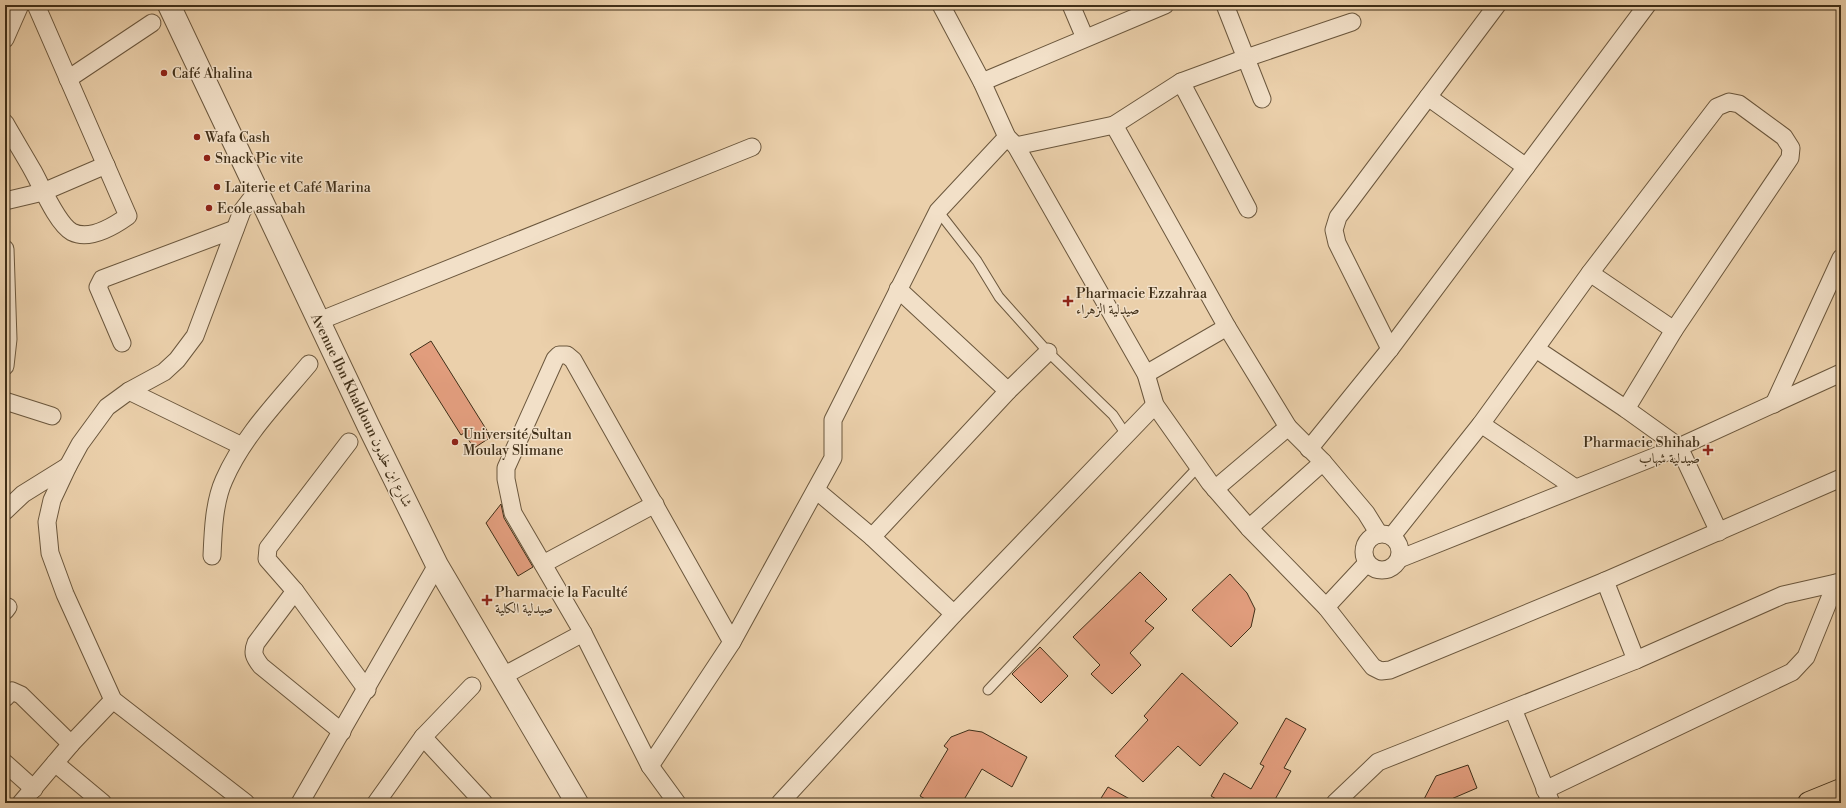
<svg xmlns="http://www.w3.org/2000/svg" width="1846" height="808" viewBox="0 0 1846 808" font-family="'Libre Bodoni',Amiri,serif">
  <style>
    .building { fill: #e19d7d; stroke: #402f18 }
    .lines { fill: none; stroke-linecap: round; stroke-linejoin: round }
    .service-casing { stroke: #6b573d; stroke-width: 11 }
    .minor-casing { stroke: #6b573d; stroke-width: 19 }
    .tertiary-casing { stroke: #6b573d; stroke-width: 24 }
    .primary-casing { stroke: #402f18; stroke-width: 24 }
    .service { stroke: #f2e0c8; stroke-width: 9 }
    .minor { stroke: #f2e0c8; stroke-width: 17 }
    .tertiary { stroke: #f2e0c8; stroke-width: 22 }
    .primary { stroke: #ebd0ab; stroke-width: 22 }
    .poi-dot { fill: #8f2418; stroke: #f2e0c8; stroke-width: 1.5 }
    .labels { text-anchor: middle; stroke-width: 3; stroke-linejoin: round; paint-order: stroke }
    .poi-label { font-size: 14px; fill: #402f18; stroke: #f2e0c8; text-anchor: start }
    .street-label { font-size: 14px; fill: #402f18; stroke: #f2e0c8 }
  </style>
  <rect width="100%" height="100%" fill="#ebd0ab"/>
  <filter id="stains"><feTurbulence type="fractalNoise" baseFrequency=".005" numOctaves="4"/><feColorMatrix values="0 0 0 0 .2 0 0 0 0 .09 0 0 0 0 .02 0 0 0 .5 -.17"/></filter>
  <radialGradient id="worn" r=".72"><stop offset=".6" stop-color="#630" stop-opacity="0"/><stop offset="1" stop-color="#630" stop-opacity=".3"/></radialGradient>
  <g class="building">
    <path d="M431,341L491,437L474,448L464,433L461,435L410,354Z"/>
    <path d="M501,504L504,518L533,567L518,576L486,523Z"/>
    <path d="M1140,572L1167,599L1145,621L1154,628L1130,653L1141,665L1112,694L1091,674L1100,665L1073,637Z"/>
    <path d="M1230,574L1247,593L1255,609L1251,627L1231,647L1192,610Z"/>
    <path d="M1040,647L1068,676L1041,703L1012,674Z"/>
    <path d="M1182,673L1238,723L1200,766L1178,746L1143,782L1115,756L1148,720L1144,716Z"/>
    <path d="M1286,718L1306,729L1284,768L1291,771L1273,803H1223L1211,796L1224,773L1251,789L1264,766L1260,764Z"/>
    <path d="M969,730L982,732L1027,757L1012,787L982,769L962,803H932L920,796L948,749L944,746L951,737Z"/>
    <path d="M1468,765L1477,788L1442,803H1422L1436,776Z"/>
    <path d="M1108,787L1137,803H1098Z"/>
  </g>
  <g class="lines">
    <defs>
      <g id="service">
        <path d="M938,211L977,261L999,297L1048,352L1113,415L1127,436"/>
        <path d="M988,690L1198,467"/>
      </g>
      <g id="minor">
        <path d="M941,5L982,82L1007,137L1016,146L1146,374L1155,405L1210,483L1249,528L1326,607L1373,667L1381,671L1390,670L1605,581L1841,478"/>
        <path d="M1071,5L1085,38"/>
        <path d="M1225,5L1262,99"/>
        <path d="M5,39L20,5"/>
        <path d="M68,79L152,23"/>
        <path d="M982,82L1165,5"/>
        <path d="M1181,82L1248,209"/>
        <path d="M1428,97L1526,167"/>
        <path d="M5,123C14,139 24,155 33,171C41,185 57,224 72,232C90,241 114,226 128,216L36,5"/>
        <path d="M1114,125L1227,327"/>
        <path d="M1016,146L1114,125L1181,82L1246,58L1352,22"/>
        <path d="M5,201L43,192L106,165"/>
        <path d="M5,249L8,339L5,366"/>
        <path d="M1590,273L1674,330"/>
        <path d="M898,289L1008,391L1048,352"/>
        <path d="M319,321L752,147"/>
        <path d="M122,343L98,287L102,279L235,229"/>
        <path d="M1390,349L1337,243L1334,230L1338,217L1497,5"/>
        <path d="M1536,349L1626,409L1679,447L1719,532"/>
        <path d="M1146,374L1227,327L1288,427L1323,462L1366,513L1379,534"/>
        <path d="M129,391L242,446"/>
        <path d="M5,401L52,416"/>
        <path d="M1774,404L1841,258"/>
        <path d="M1481,424L1574,487"/>
        <path d="M1309,449L1390,349L1647,5"/>
        <path d="M1215,489L1288,427"/>
        <path d="M816,490L872,537L954,614"/>
        <path d="M5,511L23,494L68,466"/>
        <path d="M1249,528L1323,462"/>
        <circle cx="1382" cy="552" r="18"/>
        <path d="M1392,536L1481,424L1590,273L1717,107L1729,102L1739,104L1784,137L1791,148L1790,158L1674,330L1626,409"/>
        <path d="M872,537L1008,391"/>
        <path d="M212,556C213,532 214,502 224,480C243,436 279,400 309,364"/>
        <path d="M1399,559L1679,447L1841,373"/>
        <path d="M543,564L655,504"/>
        <path d="M1605,581L1636,660"/>
        <path d="M295,591L267,559L268,548L349,442"/>
        <path d="M1326,607L1367,563"/>
        <path d="M5,611L8,607"/>
        <path d="M503,676L583,633"/>
        <path d="M5,698L12,691L21,695L71,744"/>
        <path d="M1513,709L1551,803"/>
        <path d="M342,732L261,666C254,657 252,653 256,643L295,591L367,690"/>
        <path d="M423,737L484,803"/>
        <path d="M5,763L34,789"/>
        <path d="M55,763L103,803"/>
        <path d="M650,766L732,642L833,458V420L938,211L1007,137"/>
        <path d="M1545,790L1792,672L1806,657L1836,583"/>
        <path d="M21,803L71,744L113,700"/>
        <path d="M246,803L113,700L65,594L50,553L47,522L52,500L68,466L80,444L107,407L129,391L164,372L177,360L195,336L242,211L258,190"/>
        <path d="M300,803L437,565"/>
        <path d="M376,803L423,737L472,686"/>
        <path d="M677,803L650,766L583,633L513,513L506,479V468L555,359L559,355H567L573,360L732,642"/>
        <path d="M780,803L954,614L1155,405"/>
        <path d="M1335,803L1378,762L1636,660L1783,595L1836,583"/>
      </g>
      <path id="tertiary" d="M169,5L368,425L437,565L577,803"/>
      <path id="primary" d="M1809,803L1841,790"/>
    </defs>
    <use href="#service" class="service-casing"/>
    <use href="#minor" class="minor-casing"/>
    <use href="#tertiary" class="tertiary-casing"/>
    <use href="#primary" class="primary-casing"/>
    <use href="#service" class="service"/>
    <use href="#minor" class="minor"/>
    <use href="#tertiary" class="tertiary"/>
    <use href="#primary" class="primary"/>
  </g>
  <g class="poi-dot">
    <circle cx="164" cy="73" r="4"/>
    <circle cx="197" cy="137" r="4"/>
    <circle cx="207" cy="158" r="4"/>
    <circle cx="217" cy="187" r="4"/>
    <circle cx="209" cy="208" r="4"/>
    <path d="M1066 295h4v4h4v4h-4v4h-4v-4h-4v-4h4z"/>
    <circle cx="455" cy="442" r="4"/>
    <path d="M1706 444h4v4h4v4h-4v4h-4v-4h-4v-4h4z"/>
    <path d="M485 594h4v4h4v4h-4v4h-4v-4h-4v-4h4z"/>
  </g>
  <g class="labels">
    <g class="poi-label">
      <text x="172" y="78">Café Ahalina</text>
      <text x="205" y="142">Wafa Cash</text>
      <text x="215" y="163">Snack Pic vite</text>
      <text x="225" y="192">Laiterie et Café Marina</text>
      <text x="217" y="213">Ecole assabah</text>
      <text x="1076" y="298">Pharmacie Ezzahraa<tspan x="1076" dy="16">صيدلية الزهراء</tspan></text>
      <text x="463" y="439">Université Sultan<tspan x="463" dy="16">Moulay Slimane</tspan></text>
      <text x="1700" y="447" text-anchor="end">Pharmacie Shihab<tspan x="1700" dy="16">صيدلية شهاب</tspan></text>
      <text x="495" y="597">Pharmacie la Faculté<tspan x="495" dy="16">صيدلية الكلية</tspan></text>
    </g>
    <g class="street-label">
      <text transform="translate(362 410) rotate(64)" y="5">Avenue Ibn Khaldoun شارع ابن خلدون</text>
    </g>
  </g>
  <rect width="1846" height="808" fill="none" stroke="#ebd0ab" stroke-width="20"/>
  <rect x="6" y="6" width="1834" height="796" fill="none" stroke="#402f18" stroke-width="2"/>
  <rect x="10" y="10" width="1826" height="788" fill="none" stroke="#402f18"/>
  <rect width="100%" height="100%" filter="url(#stains)"/>
  <rect width="100%" height="100%" fill="url(#worn)"/>
</svg>
